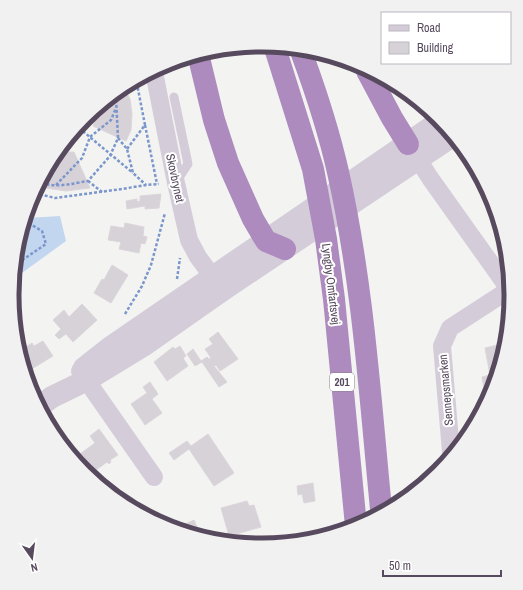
<svg xmlns="http://www.w3.org/2000/svg" width="523" height="590" viewBox="0 0 523 590" font-family="'Archivo Narrow',sans-serif">
  <style>
    .green { fill: #c3d6ef }
    .building { fill: #d7d1d8; stroke: #dcd6dc }
    .lines { fill: none; stroke-linecap: round; stroke-linejoin: round }
    .path { stroke: #7b96cc; stroke-width: 2.5; stroke-dasharray: 3 2; stroke-linecap: butt }
    .service { stroke: #d5ccda; stroke-width: 9 }
    .minor { stroke: #d5ccda; stroke-width: 18 }
    .tertiary { stroke: #d5ccda; stroke-width: 22 }
    .motorway { stroke: #ad8bbe; stroke-width: 22 }
    .labels { text-anchor: middle; stroke-width: 4; stroke-linejoin: round; paint-order: stroke }
    .shield { fill: #fff; stroke: #89808e; stroke-width: 1 }
    .shield-label { font-size: 11px; font-weight: bold; fill: #574a5e }
    .street-label { font-size: 12px; fill: #574a5e; stroke: #fff }
    .rim { fill: none; stroke: #574a5e; stroke-width: 5 }
  </style>
  <rect width="100%" height="100%" fill="#f3f4f1"/>
  <path class="green" d="M60,216L66,241L15,278L27,218Z"/>
  <g class="building">
    <path d="M126,91L130,99L132,114L131,130L126,141L93,126L96,119L95,112Z"/>
    <path d="M63,152H74L90,188L66,191L39,187Z"/>
    <path d="M464,158L492,200L493,205L461,160Z"/>
    <path d="M161,194L159,208L145,209V206L127,209L126,201L137,199V202L140,201V196Z"/>
    <path d="M125,223L144,227L143,236L147,237L145,244L141,243L139,253L119,249L121,242L108,240L111,226L124,228Z"/>
    <path d="M112,265L128,275L111,303L94,293L102,279L104,280Z"/>
    <path d="M82,304L97,320L73,342L66,334L59,339L55,335L61,329L53,320L64,310L69,317Z"/>
    <path d="M218,332L238,359L220,371L216,365L214,366L227,382L219,387L202,362L195,366L187,354L193,349L201,361L207,357L209,359L211,358L205,349L213,344L209,339Z"/>
    <path d="M43,341L53,356L30,370L26,364L23,349L32,343L34,346Z"/>
    <path d="M501,344L492,391L486,399L482,377L490,375L485,348Z"/>
    <path d="M180,346L186,356L183,358L188,366L167,381L154,362L173,347L175,349Z"/>
    <path d="M150,382L158,394L152,399L162,413L145,425L131,404L147,393L143,387Z"/>
    <path d="M99,429L118,455L110,460L111,462L109,464L107,462L92,473L91,471L88,473L85,471L79,463L83,460L80,454L95,443L90,436Z"/>
    <path d="M208,434L234,473L214,486L189,449L174,460L169,453L187,441L191,446Z"/>
    <path d="M313,483L315,501L304,503L302,494L298,495L297,486Z"/>
    <path d="M247,501L249,506L254,505L261,527L229,536L221,508Z"/>
    <path d="M194,520L199,532L177,528Z"/>
  </g>
  <g class="lines">
    <g class="path">
      <path d="M145,125L157,184"/>
      <path d="M79,128L133,173"/>
      <path d="M118,138L127,149L133,173L146,185"/>
      <path d="M127,149L145,125L137,84"/>
      <path d="M88,181L102,192"/>
      <path d="M42,182C53,189 75,183 88,181L110,156L118,138L116,98"/>
      <path d="M56,185L82,158L90,137L111,120L116,108"/>
      <path d="M35,193L55,198L122,189L146,185L159,184"/>
      <path d="M18,263L46,244L42,231L30,224L26,225"/>
      <path d="M177,279L180,258"/>
      <path d="M125,314L142,286L151,265L165,213"/>
    </g>
    <path class="service" d="M174,97L188,164L176,182"/>
    <g class="minor">
      <path d="M154,72L176,183L189,240L198,257L221,288"/>
      <path d="M411,148L430,178L509,289"/>
      <path d="M80,371L154,477"/>
      <path d="M451,452L442,346L450,328L510,289"/>
    </g>
    <g class="tertiary">
      <path d="M84,368L112,346L440,121"/>
      <path d="M41,405L52,397L87,380L146,344L223,290L451,137"/>
    </g>
    <g class="motorway">
      <path d="M275,48L313,169L326,239L334,299L356,526"/>
      <path d="M302,54C316,92 329,132 338,172C363,283 370,397 381,509"/>
      <path d="M199,58L214,120L228,163L253,219L266,241L285,249"/>
      <path d="M367,71L392,118L408,144"/>
    </g>
  </g>
  <g class="labels">
    <rect class="shield" x="330" y="373" width="24" height="18" rx="3"/>
    <g class="shield-label">
      <text x="342" y="386">201</text>
    </g>
    <g class="street-label">
      <text transform="translate(175 178) rotate(78)" y="4">Skovbrynet</text>
      <text transform="translate(331 284) rotate(83)" y="4">Lyngby Omfartsvej</text>
      <text transform="translate(446 390) rotate(-95)" y="4">Sennepsmarken</text>
    </g>
  </g>
  <path d="M0 0H523V590H0ZM261 52H262A242 242 0 0 1 504 294V296A242 242 0 0 1 262 538H261A242 242 0 0 1 19 296V294A242 242 0 0 1 261 52Z" fill="#f2f1f2" fill-rule="evenodd"/>
  <path class="rim" d="M261 52H262A242 242 0 0 1 504 294V296A242 242 0 0 1 262 538H261A242 242 0 0 1 19 296V294A242 242 0 0 1 261 52Z"/>
  <rect x="381" y="12" width="130" height="52" fill="#ffffff" stroke="#bcb7bf"/>
  <rect x="389" y="25" width="20" height="6" fill="#d5ccda" stroke="#bcb7bf"/>
  <text x="417" y="32" font-size="12" fill="#574a5e">Road</text>
  <rect x="389" y="42" width="20" height="12" fill="#d7d1d8" stroke="#bcb7bf"/>
  <text x="417" y="52" font-size="12" fill="#574a5e">Building</text>
  <g transform="translate(32 558) rotate(166)" stroke="#ffffff" stroke-width="3" paint-order="stroke">
  <path d="M0-3L7 15L0 10L-7 15Z" fill="#574a5e"/>
  <text y="-6" font-size="11" font-weight="bold" text-anchor="middle" fill="#574a5e">N</text>
  </g>
  <path d="M383 570v6h118v-6" fill="none" stroke="#574a5e" stroke-width="2"/>
  <text x="389" y="570" font-size="12" fill="#574a5e" stroke="#ffffff" stroke-width="3" paint-order="stroke">50 m</text>
</svg>
